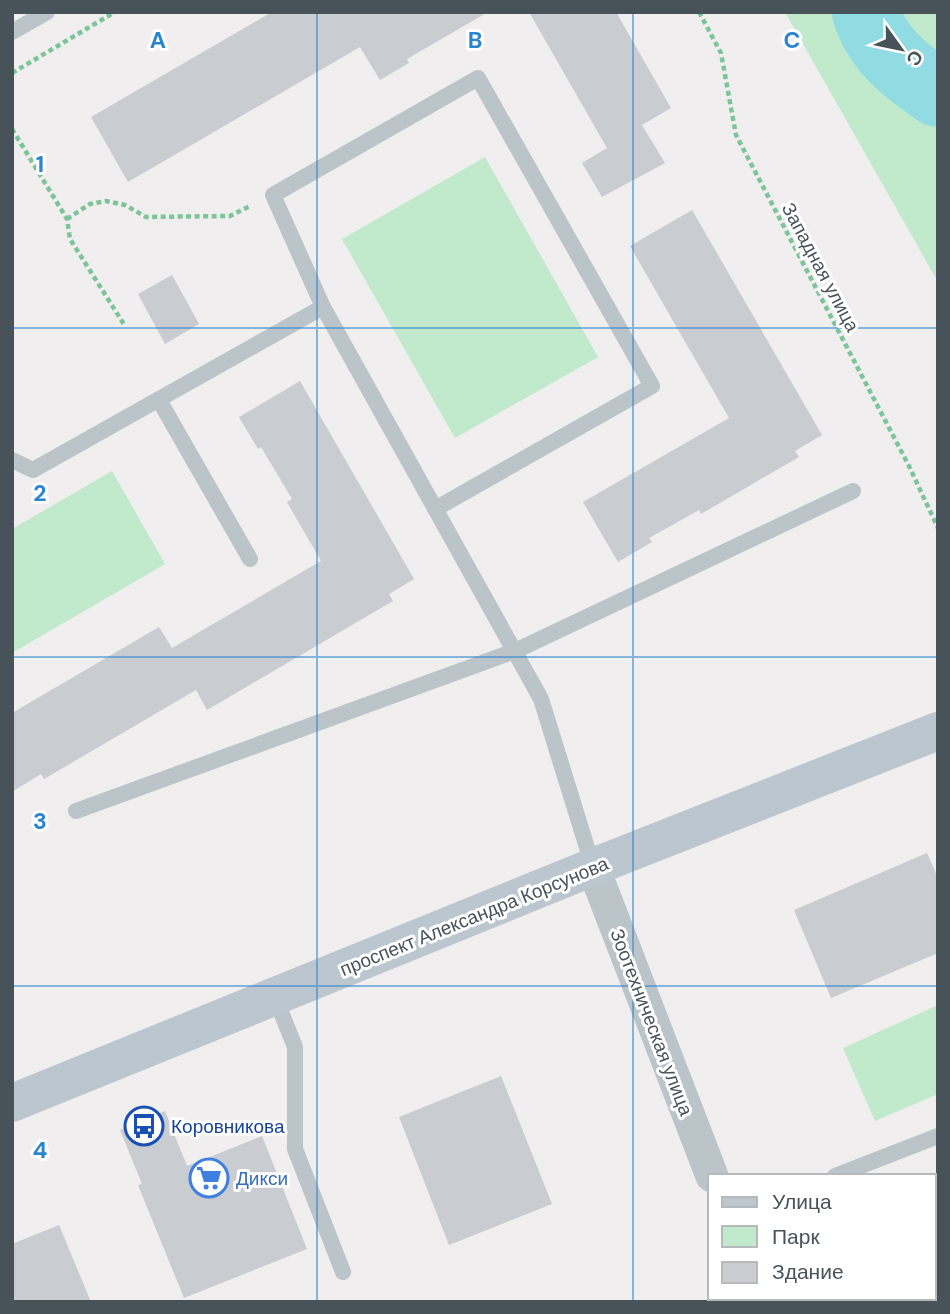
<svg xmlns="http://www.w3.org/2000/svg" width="950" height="1314" viewBox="0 0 950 1314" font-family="'DM Sans',sans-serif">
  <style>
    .green { fill: #c0eacb }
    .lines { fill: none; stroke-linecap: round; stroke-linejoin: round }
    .river { stroke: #91dce3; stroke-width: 68 }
    .building { fill: #c9ccd0 }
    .path { stroke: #7bc598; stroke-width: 4.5; stroke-dasharray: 5 3.5; stroke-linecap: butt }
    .lane { stroke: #bac4c9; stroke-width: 16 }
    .street { stroke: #bac4c9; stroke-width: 33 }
    .secondary { stroke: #bbc6ce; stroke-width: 38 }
    .grid { fill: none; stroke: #2a85ce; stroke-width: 2; stroke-opacity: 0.55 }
    .labels { text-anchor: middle; stroke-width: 6; stroke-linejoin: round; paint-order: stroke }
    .street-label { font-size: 19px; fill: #485359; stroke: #fff }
    .transit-label { font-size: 19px; fill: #164399; stroke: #fff; text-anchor: start }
    .shop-label { font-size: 19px; fill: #366cbe; stroke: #fff; text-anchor: start }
    .grid-label { font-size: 23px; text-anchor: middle; font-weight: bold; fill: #2a85ce; stroke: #fff; stroke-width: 6; stroke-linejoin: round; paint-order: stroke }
  </style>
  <rect width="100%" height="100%" fill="#f0eeee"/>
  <g class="green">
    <path d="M785,12H938V282Z"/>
    <path d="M485,157L598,357L455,438L342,239Z"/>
    <path d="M112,471L165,564L12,653V529Z"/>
    <path d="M938,1005V1094L875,1121L843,1048Z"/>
  </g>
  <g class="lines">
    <path class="river" d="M866,12C877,50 907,72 938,93"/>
  </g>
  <g class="building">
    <path d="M272,12H488L407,59L409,63L380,80L360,47L128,182L91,117Z"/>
    <path d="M529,12H616L671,108L642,125L665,163L602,197L582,163L607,148Z"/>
    <path d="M692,210L822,435L795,451L799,457L701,514L699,510L649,538L652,542L618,562L583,502L729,418L630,246Z"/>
    <path d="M172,275L199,324L165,344L138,294Z"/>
    <path d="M300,381L414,579L389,594L393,601L207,710L196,690L44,779L41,774L12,792V713L159,627L172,648L321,561L287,502L292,499L261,447L258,449L239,417Z"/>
    <path d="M927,853L938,878V953L831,998L794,910Z"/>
    <path d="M501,1076L552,1204L449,1245L399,1117Z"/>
    <path d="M165,1111L187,1166L262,1136L307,1249L184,1298L138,1185L142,1184L120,1130Z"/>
    <path d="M59,1225L91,1302H12V1244Z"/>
  </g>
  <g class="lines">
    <g class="path">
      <path d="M699,12L721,53L736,135L909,466L938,528"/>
      <path d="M12,73L115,12"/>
      <path d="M12,129L67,219L70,239L125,326"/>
      <path d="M67,219L90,204L106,201L125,205L146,217L230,216L250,206"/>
    </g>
    <g class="lane">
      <path d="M12,32L47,12"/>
      <path d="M323,307L273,195L478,78L652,386L435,509"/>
      <path d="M159,400L250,559"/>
      <path d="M12,460L33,470L323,307L541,699L593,867"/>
      <path d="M76,811L515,651L853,491"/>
      <path d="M275,997L295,1047V1149L343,1272"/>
      <path d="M835,1176L938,1136"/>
    </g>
    <g class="street">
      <path d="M593,867L712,1176"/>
      <path d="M759,1298L761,1302"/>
    </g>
    <path class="secondary" d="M12,1103L593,867L938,731"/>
  </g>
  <path class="grid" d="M317,12V1302M633,12V1302M12,328H938M12,657H938M12,986H938"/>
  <defs>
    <symbol id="bus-ring" viewBox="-11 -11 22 22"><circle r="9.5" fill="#fff" stroke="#1a4fb4" stroke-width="1.5"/><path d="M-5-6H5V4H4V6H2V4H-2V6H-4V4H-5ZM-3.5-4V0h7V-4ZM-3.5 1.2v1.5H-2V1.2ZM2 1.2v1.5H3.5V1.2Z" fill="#1a4fb4"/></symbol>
    <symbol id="supermarket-ring" viewBox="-11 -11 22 22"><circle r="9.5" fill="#fff" stroke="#3f7fe0" stroke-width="1.5"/><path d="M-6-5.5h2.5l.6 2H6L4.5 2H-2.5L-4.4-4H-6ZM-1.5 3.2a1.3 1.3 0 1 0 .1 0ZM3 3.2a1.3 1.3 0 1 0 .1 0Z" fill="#3f7fe0"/></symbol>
  </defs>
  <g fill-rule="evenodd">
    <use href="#bus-ring" x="122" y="1104" width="44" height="44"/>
    <use href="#supermarket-ring" x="187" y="1156" width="44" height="44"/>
  </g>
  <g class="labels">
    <g class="street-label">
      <text transform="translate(821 267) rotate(62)" y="7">Западная улица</text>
      <text transform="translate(474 916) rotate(-22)" y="7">проспект Александра Корсунова</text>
      <text transform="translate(652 1022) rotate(69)" y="7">Зоотехническая улица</text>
    </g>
    <g class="transit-label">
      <text x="171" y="1133">Коровникова</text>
    </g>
    <g class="shop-label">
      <text x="236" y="1185">Дикси</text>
    </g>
  </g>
  <g class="grid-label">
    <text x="158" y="48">A</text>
    <text x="475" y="48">B</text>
    <text x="792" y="48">C</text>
    <text x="40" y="172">1</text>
    <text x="40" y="501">2</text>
    <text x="40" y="829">3</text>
    <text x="40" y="1158">4</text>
  </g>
  <rect width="950" height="1314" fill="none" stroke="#485359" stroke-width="28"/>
  <rect x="708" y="1174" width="228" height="126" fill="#ffffff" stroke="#b6babd" stroke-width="2"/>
  <rect x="722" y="1197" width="35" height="10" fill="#bbc6ce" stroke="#b6babd" stroke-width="2"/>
  <text x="772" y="1209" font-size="21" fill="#485359">Улица</text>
  <rect x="722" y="1226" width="35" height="21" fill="#c0eacb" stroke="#b6babd" stroke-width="2"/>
  <text x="772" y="1244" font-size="21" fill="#485359">Парк</text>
  <rect x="722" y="1262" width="35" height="21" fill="#c9ccd0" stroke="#b6babd" stroke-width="2"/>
  <text x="772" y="1279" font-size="21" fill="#485359">Здание</text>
  <g transform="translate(901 49) rotate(123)" stroke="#ffffff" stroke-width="5" paint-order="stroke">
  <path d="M0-5L12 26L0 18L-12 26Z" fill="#485359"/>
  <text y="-10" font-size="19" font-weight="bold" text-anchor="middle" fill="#485359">С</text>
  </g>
</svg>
